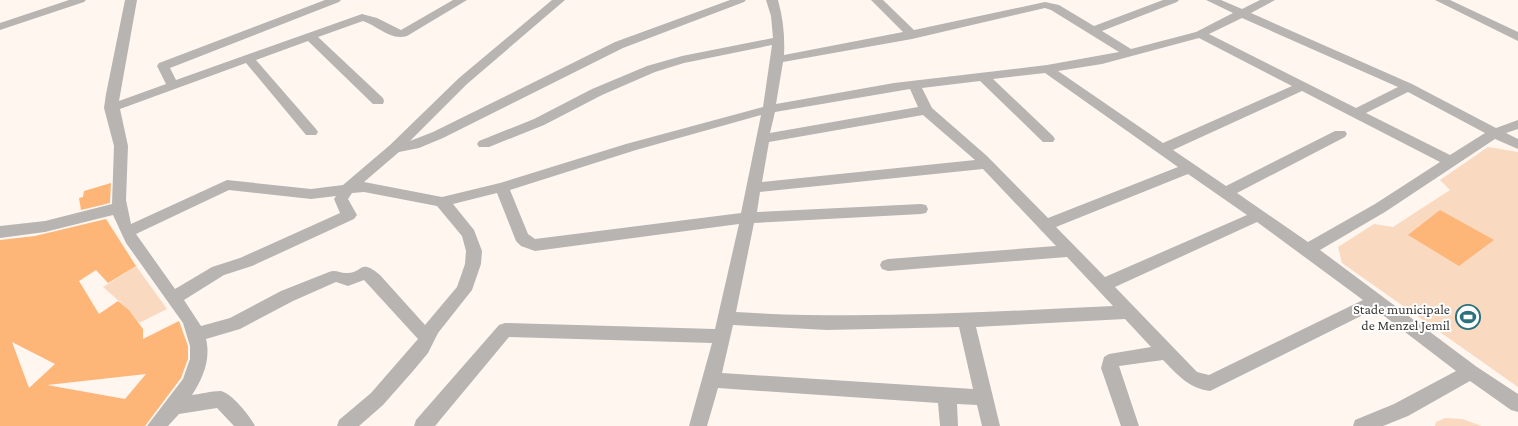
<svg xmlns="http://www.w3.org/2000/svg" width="1518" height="426" viewBox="0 0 1518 426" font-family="'Crimson Pro',serif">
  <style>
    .green { fill: #f9dac1 }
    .building { fill: #feb578; fill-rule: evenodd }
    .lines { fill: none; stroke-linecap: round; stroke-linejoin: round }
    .minor { fill: #b8b4b2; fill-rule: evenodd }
    .labels { text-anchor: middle; stroke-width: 4; stroke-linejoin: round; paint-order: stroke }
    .poi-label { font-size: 14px; fill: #3d3a37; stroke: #fff; text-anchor: end }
  </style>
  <rect width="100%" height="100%" fill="#fff6f0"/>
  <g class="green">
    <path d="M1488,147L1518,152V387L1342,263L1338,247L1374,224L1393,227L1450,190L1440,180Z"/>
    <path d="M136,266L167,309L139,323L129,310L103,287Z"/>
    <path d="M1445,418L1462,419L1482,426H1435L1436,422Z"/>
  </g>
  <g class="building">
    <path d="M111,183L110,203L81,210L79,198L83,197L84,191Z"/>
    <path d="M1440,210L1494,240L1459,266L1408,235Z"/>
    <path d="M106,219L136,266L108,283L96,270L79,281L99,314L118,301L129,310L143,329V339L179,321L188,346V359L181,378L145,426H0V240L35,236ZM12,342L55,364L29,388ZM146,374L125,399L47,385Z"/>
  </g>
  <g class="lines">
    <g class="minor">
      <path d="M69,0H86L84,2L0,30V23Z"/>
      <path d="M125,0H137L119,101L166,84L157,66L159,63L325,0H341L339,2L170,68L176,80L362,14L377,18L401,30L453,0H467L407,36C390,41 378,26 363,21L318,37L383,98L384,101L383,104H373L308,41L256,60L316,129L318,132L316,135H306L246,63L120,109L128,146L126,200L131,224L227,180L311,189L343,185L390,145L459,78L552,0H565L467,84L410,141L433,132L615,42L730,0H746L744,2L623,48L443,138L419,148L399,152L364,182L442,197L500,183L626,144L763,107L772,45L684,63L655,72L602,95L544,125L489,147H479L477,144L479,141L534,119L592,89L647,66L682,56L773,38L771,16L766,0H778C783,18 785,36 784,55L903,32L871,0H883L914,30L1045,2L1059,5L1094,26L1163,0H1179L1177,2L1102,31L1131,49L1196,32L1233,13L1206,0H1221L1242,9L1260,0H1275L1251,13L1412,84L1496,128L1518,120V129L1506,133L1518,139V149L1495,139L1385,212L1320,250L1477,367L1518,394V412L1511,410L1470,381L1408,416L1383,426H1353L1355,420L1394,404L1456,371L1375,309L1210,391C1188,388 1178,375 1163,360L1119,366L1139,426H1121L1101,368L1104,357L1109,354L1151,347L1125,319L976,327L1000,426H982L977,405L957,404L958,426H940L938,403L718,388L707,426H689L712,343L509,337L435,426H414L416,420L499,325L505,323L715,329L739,224L535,251L521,246L516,241L497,193L453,204L474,230L482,251L481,264L472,290L438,333L428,353L413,371L383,405L359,426H337L339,420L371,393L418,339L364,280L348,286L336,282L293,301L240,329L206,339C211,359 203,378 192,395C201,394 211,391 220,391C230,391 251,417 255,426H234L217,408L179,414L168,426H147L183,379L190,359V346L183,323L126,243L113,215L45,232L0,238V226L45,221L112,204L114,146L104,108L106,94ZM1045,8L1051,10L1119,52L1047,65L894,83L776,104L783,62L912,39ZM1242,18L1398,87L1356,108L1209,34ZM1199,38L1292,86L1163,143L1058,71L1102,64ZM1045,73L1178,167L1048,218L987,156L932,108L922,88L980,81L1043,142H1053L1055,139L1053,136L993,79ZM910,89L918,107L770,133L775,112ZM1302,91L1440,162L1375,204L1308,242L1237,193L1345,137L1347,134L1345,131H1335L1226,186L1173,150ZM1408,92L1485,133L1450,155L1366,113ZM761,115L741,213L535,239L528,234L510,190L636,150ZM923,115L975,160L762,182L769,142ZM983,169L1056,246L888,259L882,261L880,265L882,269L888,271L1067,257L1113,306C987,312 862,320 736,312L754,223L921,214L926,213L928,209L926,205L921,204L757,212L760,192ZM1188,174L1247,215L1105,277L1056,227ZM229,190L311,199L336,196L334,199L340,213L240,258L212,267L175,289L136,234ZM364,192L437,206L462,236L466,251L465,264L457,287L425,325L380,275C359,257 363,274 346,273C339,273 336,269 329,272L281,291L230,318L201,326L184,300L224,275L252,266L354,219L357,215L348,199L352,193ZM1257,222L1363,300L1209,375L1197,372L1115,287ZM733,325L827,330L959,327L973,389L722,373Z"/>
      <path d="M1435,0H1450L1518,32V41Z"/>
    </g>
  </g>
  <defs>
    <symbol id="stadium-ring" viewBox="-11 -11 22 22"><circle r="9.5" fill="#fff" stroke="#2a717d" stroke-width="1.5"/><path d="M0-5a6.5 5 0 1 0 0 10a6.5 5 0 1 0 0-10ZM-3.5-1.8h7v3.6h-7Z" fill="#2a717d"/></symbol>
  </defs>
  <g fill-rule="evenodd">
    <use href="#stadium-ring" x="1454" y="303" width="28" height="28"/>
  </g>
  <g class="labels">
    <g class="poi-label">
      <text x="1450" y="314">Stade municipale<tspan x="1450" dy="16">de Menzel Jemil</tspan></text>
    </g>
  </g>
</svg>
